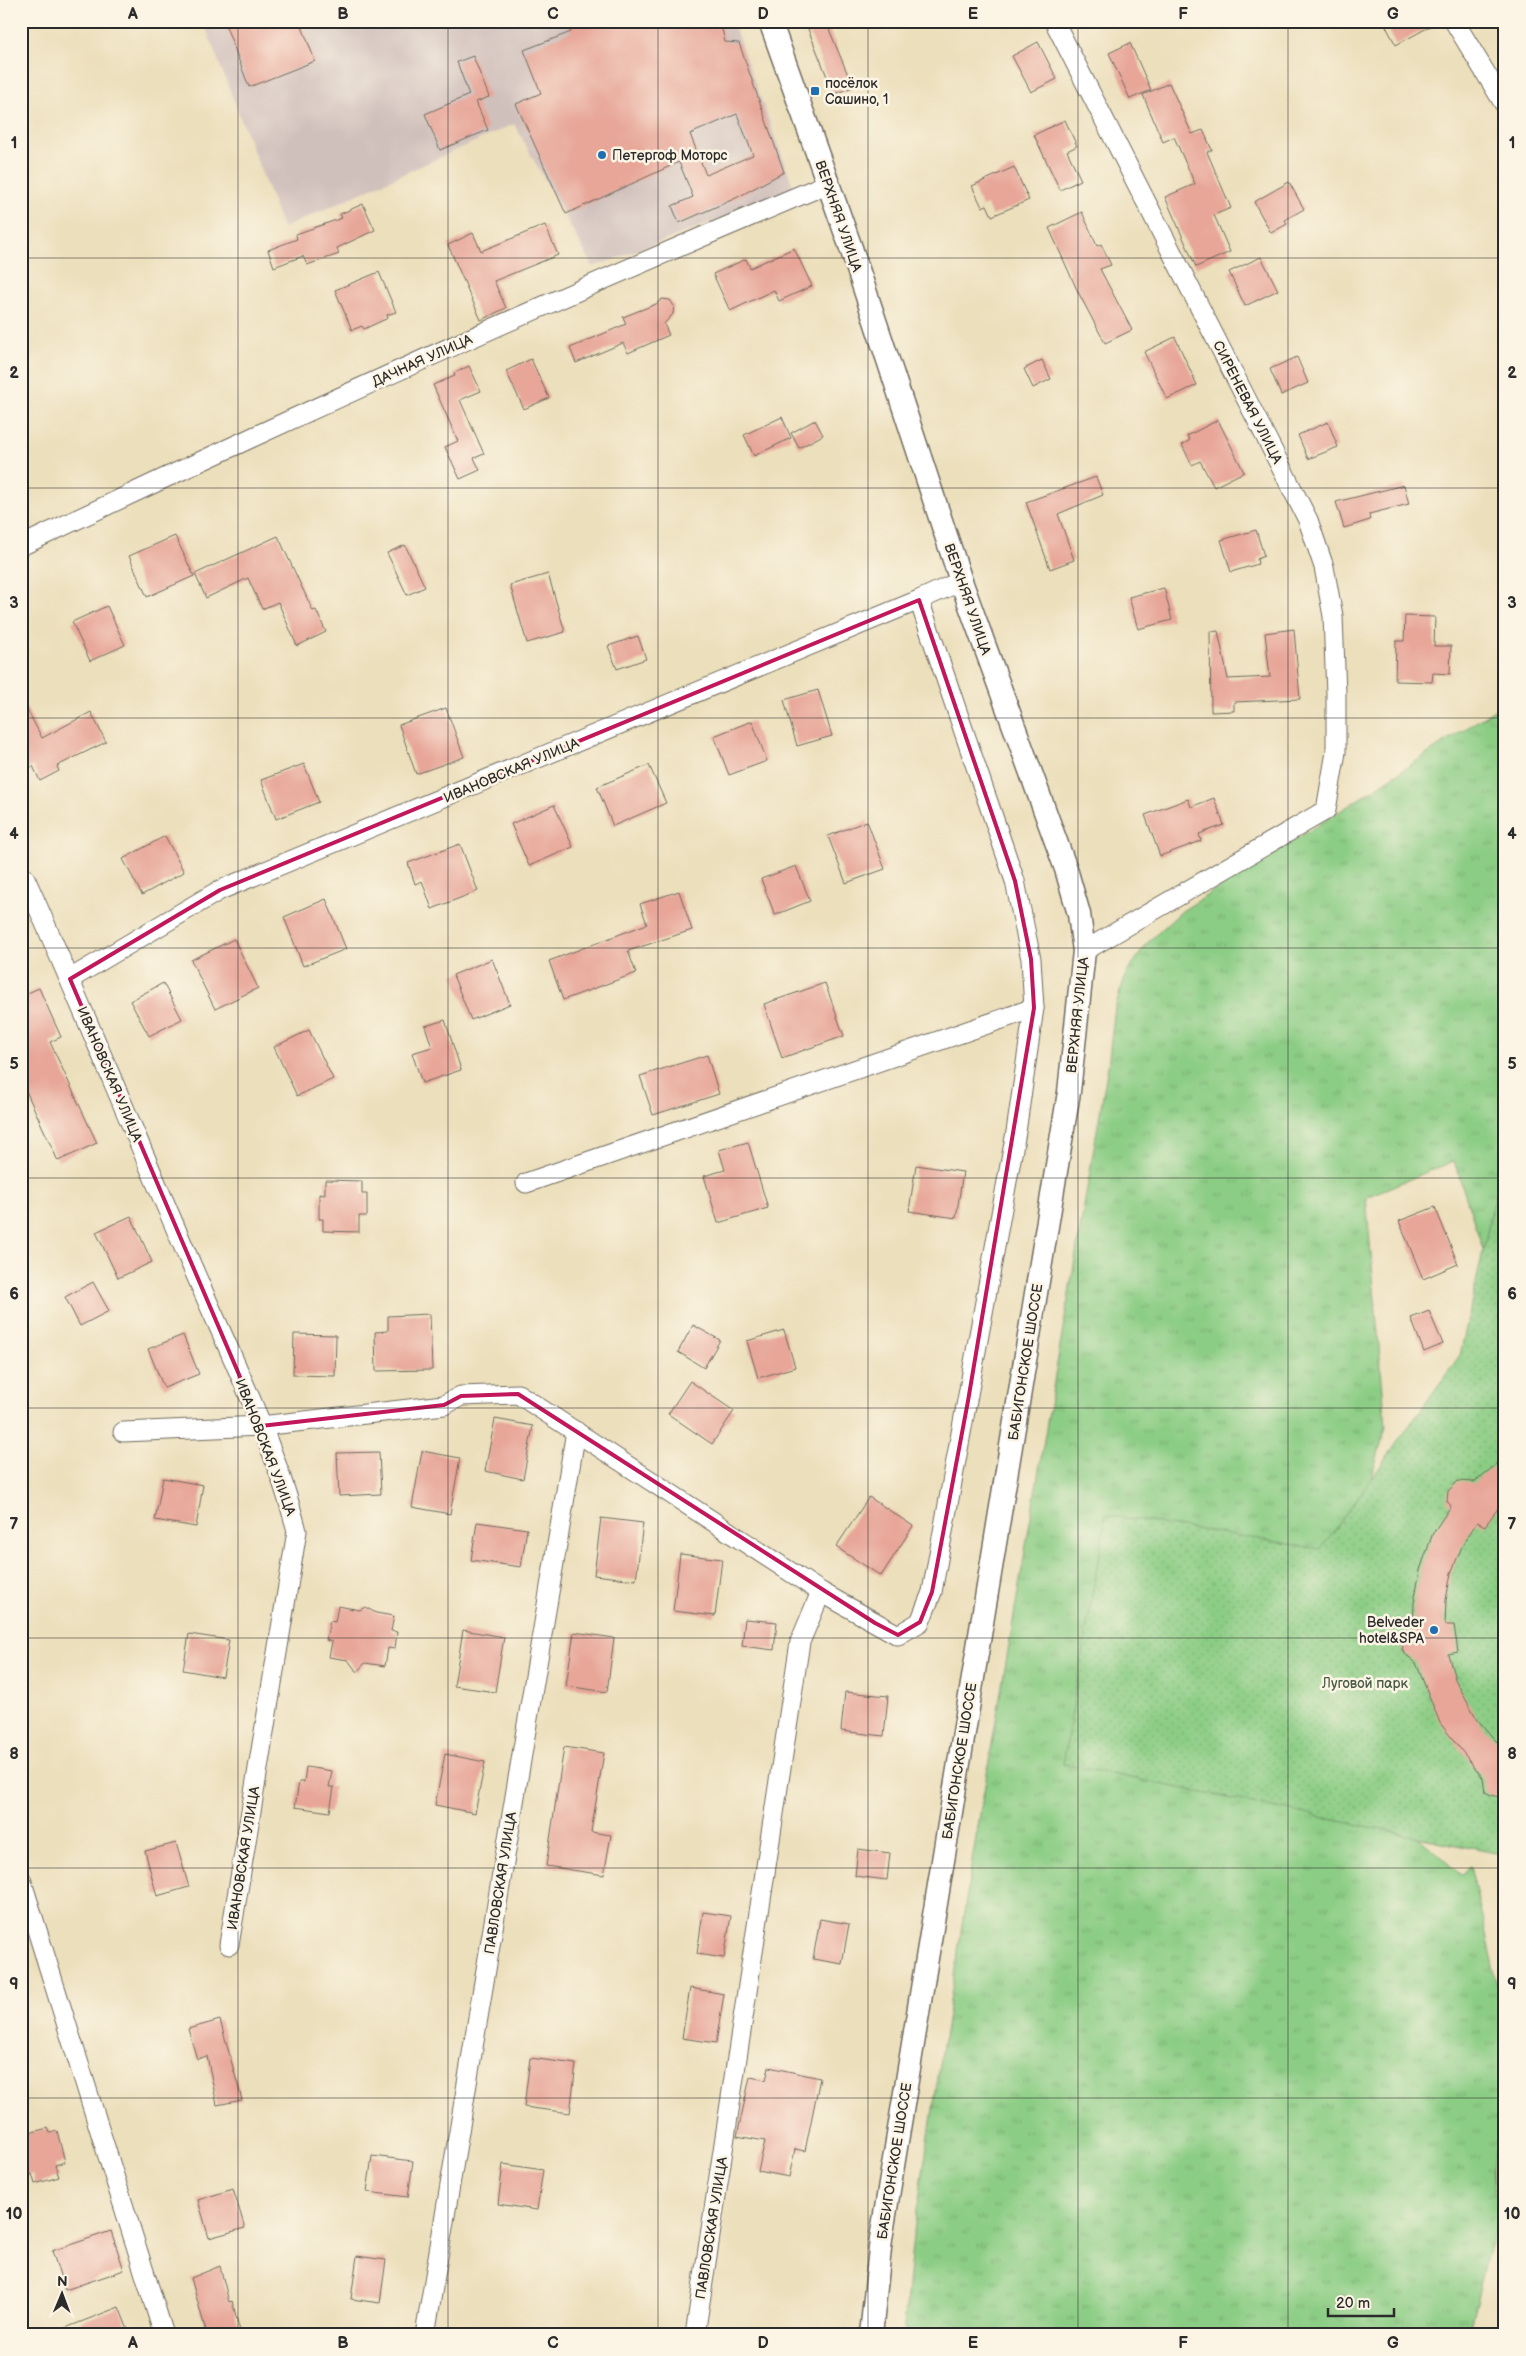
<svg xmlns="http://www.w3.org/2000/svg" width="1526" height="2356" viewBox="0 0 1526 2356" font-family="'Balsamiq Sans',sans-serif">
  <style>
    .industrial { fill: #d0c0bc }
    .grass { fill: url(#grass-tufts); stroke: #5c7c58 }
    .park { fill: url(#park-dots); stroke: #5c7c58 }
    .building { fill: #e7a698; fill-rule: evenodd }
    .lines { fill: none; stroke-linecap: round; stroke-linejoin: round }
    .minor-casing { stroke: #6f6a5e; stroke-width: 21 }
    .tertiary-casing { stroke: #6f6a5e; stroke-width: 25 }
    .minor { stroke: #fff; stroke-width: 19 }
    .tertiary { stroke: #fff; stroke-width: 22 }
    .marked { fill: none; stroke: #c2185b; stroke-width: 4; stroke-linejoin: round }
    .grid { fill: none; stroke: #2b2b2b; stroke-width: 1; stroke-opacity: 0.55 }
    .poi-dot { fill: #1f6fb2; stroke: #fcf5e5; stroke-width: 2 }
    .labels { text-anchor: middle; stroke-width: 5; stroke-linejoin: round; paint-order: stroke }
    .poi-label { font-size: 14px; fill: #2b2b2b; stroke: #fcf5e5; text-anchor: start }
    .street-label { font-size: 14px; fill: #2b2b2b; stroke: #fcf5e5 }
    .park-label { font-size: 14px; fill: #485c46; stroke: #fcf5e5 }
    .neatline { fill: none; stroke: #2b2b2b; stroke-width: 2 }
    .grid-label { font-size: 16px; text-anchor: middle; font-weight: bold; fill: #2b2b2b }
  </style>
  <defs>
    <pattern id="grass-tufts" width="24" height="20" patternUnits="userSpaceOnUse" patternTransform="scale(1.25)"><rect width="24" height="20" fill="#8ccd85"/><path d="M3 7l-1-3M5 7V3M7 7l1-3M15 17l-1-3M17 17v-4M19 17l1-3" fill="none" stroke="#79b073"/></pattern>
    <pattern id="park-dots" width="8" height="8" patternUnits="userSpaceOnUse" patternTransform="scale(1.25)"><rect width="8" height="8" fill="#8ccd85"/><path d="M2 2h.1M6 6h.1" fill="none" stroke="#79b073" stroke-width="1.8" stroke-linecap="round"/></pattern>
  </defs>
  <rect width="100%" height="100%" fill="#fcf5e5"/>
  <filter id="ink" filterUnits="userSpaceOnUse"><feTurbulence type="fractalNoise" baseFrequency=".02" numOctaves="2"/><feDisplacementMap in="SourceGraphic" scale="10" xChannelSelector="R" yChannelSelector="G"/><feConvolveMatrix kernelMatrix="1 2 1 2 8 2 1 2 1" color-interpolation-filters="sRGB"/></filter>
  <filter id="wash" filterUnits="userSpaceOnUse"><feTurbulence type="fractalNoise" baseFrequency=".0096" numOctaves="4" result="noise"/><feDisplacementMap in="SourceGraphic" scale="20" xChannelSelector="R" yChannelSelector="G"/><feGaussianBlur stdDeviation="1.12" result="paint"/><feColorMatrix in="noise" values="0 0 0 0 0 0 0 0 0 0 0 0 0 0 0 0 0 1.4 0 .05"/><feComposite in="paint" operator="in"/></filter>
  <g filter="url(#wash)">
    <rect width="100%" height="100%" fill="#ecdfbc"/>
    <path class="industrial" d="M203,21H732L795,191L593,267L514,124L283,228Z"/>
    <path class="grass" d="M1505,703V1210L1500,1301L1454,1161L1366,1197L1386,1426L1327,1635L1352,1778L1461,1875L1470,1865L1505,2018V2129C1492,2149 1490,2172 1495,2194L1504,2199L1489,2249L1468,2335H903L913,2236L973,1855L1108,1066L1115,1007L1126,974L1148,942L1182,911L1345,808Z"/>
    <path class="park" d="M1505,1160V1855L1063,1764L1106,1515L1321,1549L1460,1355L1492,1210Z"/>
    <g id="blocks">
      <g class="building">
        <path d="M224,21H300L315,61L249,87Z"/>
        <path d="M567,21H720L725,42L739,43L784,172L736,198L679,223L672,206L693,197L679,162L566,214L516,104L541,93L524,50L571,32ZM737,114L753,155L706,175L690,134Z"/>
        <path d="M1383,21H1440L1396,45Z"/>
        <path d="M826,22L853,87L834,94L808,29Z"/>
        <path d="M1038,42L1057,79L1031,92L1012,56Z"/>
        <path d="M1130,43L1151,90L1130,99L1109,53Z"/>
        <path d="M473,56L489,97L476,102L488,130L440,150L425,114L469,95L457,62Z"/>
        <path d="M1169,83L1192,134L1203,130L1212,150L1207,152L1231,208L1214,215L1230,252L1196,267L1165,197L1195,184L1174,137L1163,142L1143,95Z"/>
        <path d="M1065,120L1077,146L1067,151L1081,180L1060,190L1034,135Z"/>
        <path d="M1014,167L1029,200L992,216L987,205L982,207L972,186Z"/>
        <path d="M1289,182L1304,209L1285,220L1287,224L1271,233L1254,202Z"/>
        <path d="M363,204L375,230L337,248L339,254L307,265L303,256L274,267L268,250L297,239L296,234L342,218L340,214Z"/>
        <path d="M1082,212L1097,246L1101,244L1111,265L1100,269L1132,330L1105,343L1078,292L1049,228Z"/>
        <path d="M545,225L558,255L494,281L506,308L481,320L448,245L473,233L481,251Z"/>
        <path d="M794,248L812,286L779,301L774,290L730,311L713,274L746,259L750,268Z"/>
        <path d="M1261,257L1278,290L1245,306L1229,272Z"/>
        <path d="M379,272L396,312L387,315L388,318L364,329L362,326L352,330L335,290Z"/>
        <path d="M662,299L670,300L674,306L673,314L664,324L669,335L628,353L623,343L576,363L570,348L626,324L623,317L656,304Z"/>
        <path d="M1175,337L1197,385L1167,399L1144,352Z"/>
        <path d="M1297,357L1308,383L1281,395L1270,369Z"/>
        <path d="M531,359L549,398L524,409L506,371Z"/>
        <path d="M1042,360L1051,379L1033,388L1024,369Z"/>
        <path d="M469,366L481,391L460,400L484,454L474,458L480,470L460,479L445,447L458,441L433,385L455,376L454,373Z"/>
        <path d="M782,417L791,438L754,456L744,435Z"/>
        <path d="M815,420L823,435L799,448L791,433Z"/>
        <path d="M1218,420L1244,472L1214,487L1200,461L1192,465L1182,445L1190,440L1187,436Z"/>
        <path d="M1328,422L1338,447L1308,459L1298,435Z"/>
        <path d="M1096,477L1103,495L1058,514L1074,560L1050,569L1026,502Z"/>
        <path d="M1404,485L1409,504L1369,514L1370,520L1344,528L1336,502Z"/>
        <path d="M1256,530L1264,556L1257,559L1258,564L1231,572L1221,540Z"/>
        <path d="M175,536L194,576L147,597L129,556Z"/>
        <path d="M278,536L313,611L316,610L326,632L297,646L278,602L262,609L248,578L206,598L195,574Z"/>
        <path d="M405,545L425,587L407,595L387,553Z"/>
        <path d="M548,574L565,632L527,643L510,585Z"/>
        <path d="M1164,588L1172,620L1138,629L1129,597Z"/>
        <path d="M107,606L125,645L90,661L72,622Z"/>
        <path d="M1405,616L1435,617L1434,646H1451L1450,674L1433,673L1432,682L1395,681L1396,641H1404Z"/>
        <path d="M1294,629L1300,699L1234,702V711L1211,712L1210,632L1218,631L1228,679L1270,677L1265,633Z"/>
        <path d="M638,636L646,659L617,669L608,646Z"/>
        <path d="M818,690L832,736L797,746L784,700Z"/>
        <path d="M21,698L42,738L91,712L106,742L57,766L59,771L40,781L33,766L21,772Z"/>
        <path d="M446,708L464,757L416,774L399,725Z"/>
        <path d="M752,721L767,761L729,775L714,736Z"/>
        <path d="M304,764L319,802L276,819L261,780Z"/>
        <path d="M649,765L666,803L613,826L597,787Z"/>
        <path d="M1214,798L1224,825L1199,834L1201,841L1160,856L1145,815L1188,799L1191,807Z"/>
        <path d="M554,805L573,847L529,866L511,824Z"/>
        <path d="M867,821L885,869L846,883L828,836Z"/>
        <path d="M165,836L184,872L142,895L123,859Z"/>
        <path d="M460,844L478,891L432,909L422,881L415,884L408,863Z"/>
        <path d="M796,866L810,901L775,915L761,879Z"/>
        <path d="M679,891L692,930L628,951L636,973L563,1000L549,961L647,924L640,904Z"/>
        <path d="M326,899L346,949L303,966L284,917Z"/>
        <path d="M234,939L258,988L215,1009L191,960Z"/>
        <path d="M492,959L510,1004L471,1020L453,975Z"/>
        <path d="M163,983L182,1019L149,1036L130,1001Z"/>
        <path d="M825,983L844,1036L782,1058L764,1004Z"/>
        <path d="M39,988L61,1037L50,1042L97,1143L58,1161L21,1080V996Z"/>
        <path d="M445,1020L461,1070L422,1083L412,1053L432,1047L425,1026Z"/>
        <path d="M309,1030L333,1079L297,1096L274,1047Z"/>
        <path d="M707,1055L719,1094L653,1115L640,1076Z"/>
        <path d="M748,1142L768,1208L718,1223L704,1176L725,1170L719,1150Z"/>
        <path d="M916,1165L963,1172L956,1218L909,1211Z"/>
        <path d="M325,1180L362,1181V1194H367V1216H359V1232L323,1231V1219H319V1194L325,1195Z"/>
        <path d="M1435,1207L1458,1264L1423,1279L1399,1221Z"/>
        <path d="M131,1216L152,1262L118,1278L96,1232Z"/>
        <path d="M93,1282L109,1311L80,1326L65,1297Z"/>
        <path d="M1429,1311L1443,1344L1424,1352L1411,1318Z"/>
        <path d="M430,1314L432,1370L376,1371L375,1332L388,1331V1316Z"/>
        <path d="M693,1325L720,1340L704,1368L678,1352Z"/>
        <path d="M784,1330L795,1367L758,1378L747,1341Z"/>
        <path d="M294,1334L336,1335L335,1376L293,1375Z"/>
        <path d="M183,1335L199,1374L164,1388L148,1349Z"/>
        <path d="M690,1381L734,1411L712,1444L668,1414Z"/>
        <path d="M495,1419L533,1426L523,1479L485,1471Z"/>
        <path d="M422,1451L460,1458L450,1514L412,1507Z"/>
        <path d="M379,1452L381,1494L339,1496L337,1453Z"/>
        <path d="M1505,1458V1499L1485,1526L1477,1522L1463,1544L1451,1573L1446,1600L1445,1625H1454L1458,1652L1448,1654L1455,1679L1477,1719L1496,1741L1505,1749V1798L1491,1795L1485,1792L1483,1778L1440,1723L1416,1663L1404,1653L1402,1649L1405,1640L1413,1630L1414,1602L1420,1570L1433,1533L1451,1506L1447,1501L1448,1491L1458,1481L1474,1482Z"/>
        <path d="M163,1478L203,1485L196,1527L155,1520Z"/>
        <path d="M869,1497L913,1526L881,1576L836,1547Z"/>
        <path d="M601,1518L643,1523L636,1580L594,1575Z"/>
        <path d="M477,1522L527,1529L521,1567L471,1560Z"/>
        <path d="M680,1554L722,1559L715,1616L673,1611Z"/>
        <path d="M338,1606L360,1610L365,1607L376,1613L394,1616L391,1631L397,1632L395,1649L388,1648L385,1666L365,1663L357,1672L348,1660L329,1657L332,1642L326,1640L330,1621L335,1622Z"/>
        <path d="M745,1619L777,1622L774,1650L742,1646Z"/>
        <path d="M463,1630L504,1637L495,1692L454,1686Z"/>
        <path d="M574,1632L614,1638L607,1692L566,1686Z"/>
        <path d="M189,1634L229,1640L223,1677L183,1670Z"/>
        <path d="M845,1692L888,1696L884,1736L841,1731Z"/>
        <path d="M564,1747L604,1753L591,1832L611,1835L604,1875L546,1866Z"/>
        <path d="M445,1754L485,1762L475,1813L435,1805Z"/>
        <path d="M306,1767L332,1771L329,1787H334L330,1812L295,1807L299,1782H304Z"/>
        <path d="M176,1843L189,1887L157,1896L145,1851Z"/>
        <path d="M858,1849L890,1853L887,1880L855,1876Z"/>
        <path d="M703,1912L731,1916L724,1958L697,1954Z"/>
        <path d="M820,1919L849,1924L842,1964L813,1959Z"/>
        <path d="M690,1988L724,1994L716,2043L682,2038Z"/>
        <path d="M220,2020L242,2100L217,2105L207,2056L197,2059L188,2029Z"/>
        <path d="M530,2058L576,2064L570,2113L524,2107Z"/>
        <path d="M769,2067L820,2078L805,2151L795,2149L789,2177L758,2171L765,2141L737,2136L750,2077L766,2080Z"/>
        <path d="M48,2128L50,2133L57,2131L65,2162L55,2165L59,2177L35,2184L32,2174L26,2176L24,2168L21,2169V2135Z"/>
        <path d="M372,2156L413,2161L408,2197L367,2192Z"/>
        <path d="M503,2164L543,2170L537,2210L498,2204Z"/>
        <path d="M233,2189L245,2228L209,2238L198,2200Z"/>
        <path d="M111,2231L124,2270L65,2290L52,2251Z"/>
        <path d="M357,2256L386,2260L380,2303L351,2299Z"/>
        <path d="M220,2266L229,2302L232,2301L241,2335H207L191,2278Z"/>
        <path d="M119,2307L130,2335H50V2334Z"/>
      </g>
    </g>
  </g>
  <g filter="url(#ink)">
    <use href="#blocks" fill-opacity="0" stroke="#6f6a5e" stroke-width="1"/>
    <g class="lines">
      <defs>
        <g id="minor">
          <path d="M1054,21L1308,520L1324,567L1333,616L1336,694V752L1326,810L1084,951"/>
          <path d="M1454,21L1505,105"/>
          <path d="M21,546C287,419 555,298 827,184"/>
          <path d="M25,878C80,1001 131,1126 185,1250C224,1342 272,1434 297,1531L229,1945"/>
          <path d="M70,979L220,890L919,600L961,581"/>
          <path d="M526,1183L1034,1008"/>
          <path d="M123,1432L261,1426L444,1405L461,1396L518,1394L821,1592L898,1635L920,1622L932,1592L1016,1132L1034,1008L1031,959L1015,881L919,600"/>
          <path d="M21,1879L164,2335"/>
          <path d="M425,2335L576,1431"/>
          <path d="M695,2335L800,1642L821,1592"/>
        </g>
        <path id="tertiary" d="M770,21L851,248L961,581L1066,869L1079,914L1084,951L1069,1092L881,2239L871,2335"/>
      </defs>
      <use href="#minor" class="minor-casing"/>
      <use href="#tertiary" class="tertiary-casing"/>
      <use href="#minor" class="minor"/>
      <use href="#tertiary" class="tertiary"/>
    </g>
  </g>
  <path class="marked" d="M919,600L1015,881L1031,959L1034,1008L968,1401L932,1592L920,1622L898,1635L875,1623L518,1394L461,1396L444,1405L261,1426L70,979L220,890Z"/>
  <path class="grid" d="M238,21V2335M448,21V2335M658,21V2335M868,21V2335M1078,21V2335M1288,21V2335M21,258H1505M21,488H1505M21,718H1505M21,948H1505M21,1178H1505M21,1408H1505M21,1638H1505M21,1868H1505M21,2098H1505"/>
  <g class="poi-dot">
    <rect x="810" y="86" width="10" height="10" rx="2.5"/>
    <circle cx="602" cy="155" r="5"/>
    <circle cx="1434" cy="1630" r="5"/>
  </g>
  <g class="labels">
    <g class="poi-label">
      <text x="825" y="88">посёлок<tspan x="825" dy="16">Сашино, 1</tspan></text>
      <text x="612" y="160">Петергоф Моторс</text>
      <text x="1424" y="1627" text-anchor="end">Belveder<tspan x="1424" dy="16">hotel&amp;SPA</tspan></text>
    </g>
    <g class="street-label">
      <text transform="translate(839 216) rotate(71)" y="5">ВЕРХНЯЯ УЛИЦА</text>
      <text transform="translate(422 360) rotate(-24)" y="5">ДАЧНАЯ УЛИЦА</text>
      <text transform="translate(1248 402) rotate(63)" y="5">СИРЕНЕВАЯ УЛИЦА</text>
      <text transform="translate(968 599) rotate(71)" y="5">ВЕРХНЯЯ УЛИЦА</text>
      <text transform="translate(511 770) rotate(-23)" y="5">ИВАНОВСКАЯ УЛИЦА</text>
      <text transform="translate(1077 1015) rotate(-84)" y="5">ВЕРХНЯЯ УЛИЦА</text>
      <text transform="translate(110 1074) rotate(67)" y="5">ИВАНОВСКАЯ УЛИЦА</text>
      <text transform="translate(1025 1362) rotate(-81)" y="5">БАБИГОНСКОЕ ШОССЕ</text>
      <text transform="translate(266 1447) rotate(69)" y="5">ИВАНОВСКАЯ УЛИЦА</text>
      <text transform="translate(959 1761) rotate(-81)" y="5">БАБИГОНСКОЕ ШОССЕ</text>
      <text transform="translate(243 1858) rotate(-81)" y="5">ИВАНОВСКАЯ УЛИЦА</text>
      <text transform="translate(500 1883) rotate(-81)" y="5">ПАВЛОВСКАЯ УЛИЦА</text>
      <text transform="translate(894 2161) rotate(-81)" y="5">БАБИГОНСКОЕ ШОССЕ</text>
      <text transform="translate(711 2228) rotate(-81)" y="5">ПАВЛОВСКАЯ УЛИЦА</text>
    </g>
    <g class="park-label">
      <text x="1365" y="1688">Луговой парк</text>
    </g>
  </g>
  <rect width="1526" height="2356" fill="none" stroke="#fcf5e5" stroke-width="55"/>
  <g transform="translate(62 2294) rotate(1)" stroke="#fcf5e5" stroke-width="4" paint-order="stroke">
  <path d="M0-4L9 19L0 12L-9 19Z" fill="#2b2b2b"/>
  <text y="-8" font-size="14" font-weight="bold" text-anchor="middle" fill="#2b2b2b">N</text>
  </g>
  <path d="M1328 2308v8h66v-8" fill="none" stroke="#2b2b2b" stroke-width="2.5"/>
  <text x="1336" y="2308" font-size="15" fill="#2b2b2b" stroke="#fcf5e5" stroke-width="4" paint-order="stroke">20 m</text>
  <rect x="28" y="28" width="1470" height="2300" class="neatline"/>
  <g class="grid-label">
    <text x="133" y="19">A</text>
    <text x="343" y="19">B</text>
    <text x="553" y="19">C</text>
    <text x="763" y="19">D</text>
    <text x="973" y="19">E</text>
    <text x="1183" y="19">F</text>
    <text x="1393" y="19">G</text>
    <text x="14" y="148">1</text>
    <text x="1512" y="148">1</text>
    <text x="14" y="378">2</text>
    <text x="1512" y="378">2</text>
    <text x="14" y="608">3</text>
    <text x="1512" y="608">3</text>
    <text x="14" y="839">4</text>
    <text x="1512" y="839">4</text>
    <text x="14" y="1069">5</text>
    <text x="1512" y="1069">5</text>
    <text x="14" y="1299">6</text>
    <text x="1512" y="1299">6</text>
    <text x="14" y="1529">7</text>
    <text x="1512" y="1529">7</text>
    <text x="14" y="1759">8</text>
    <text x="1512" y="1759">8</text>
    <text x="14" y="1989">9</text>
    <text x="1512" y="1989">9</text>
    <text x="14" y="2219">10</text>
    <text x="1512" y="2219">10</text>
    <text x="133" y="2348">A</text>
    <text x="343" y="2348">B</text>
    <text x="553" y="2348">C</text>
    <text x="763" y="2348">D</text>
    <text x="973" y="2348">E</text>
    <text x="1183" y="2348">F</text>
    <text x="1393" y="2348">G</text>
  </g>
</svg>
